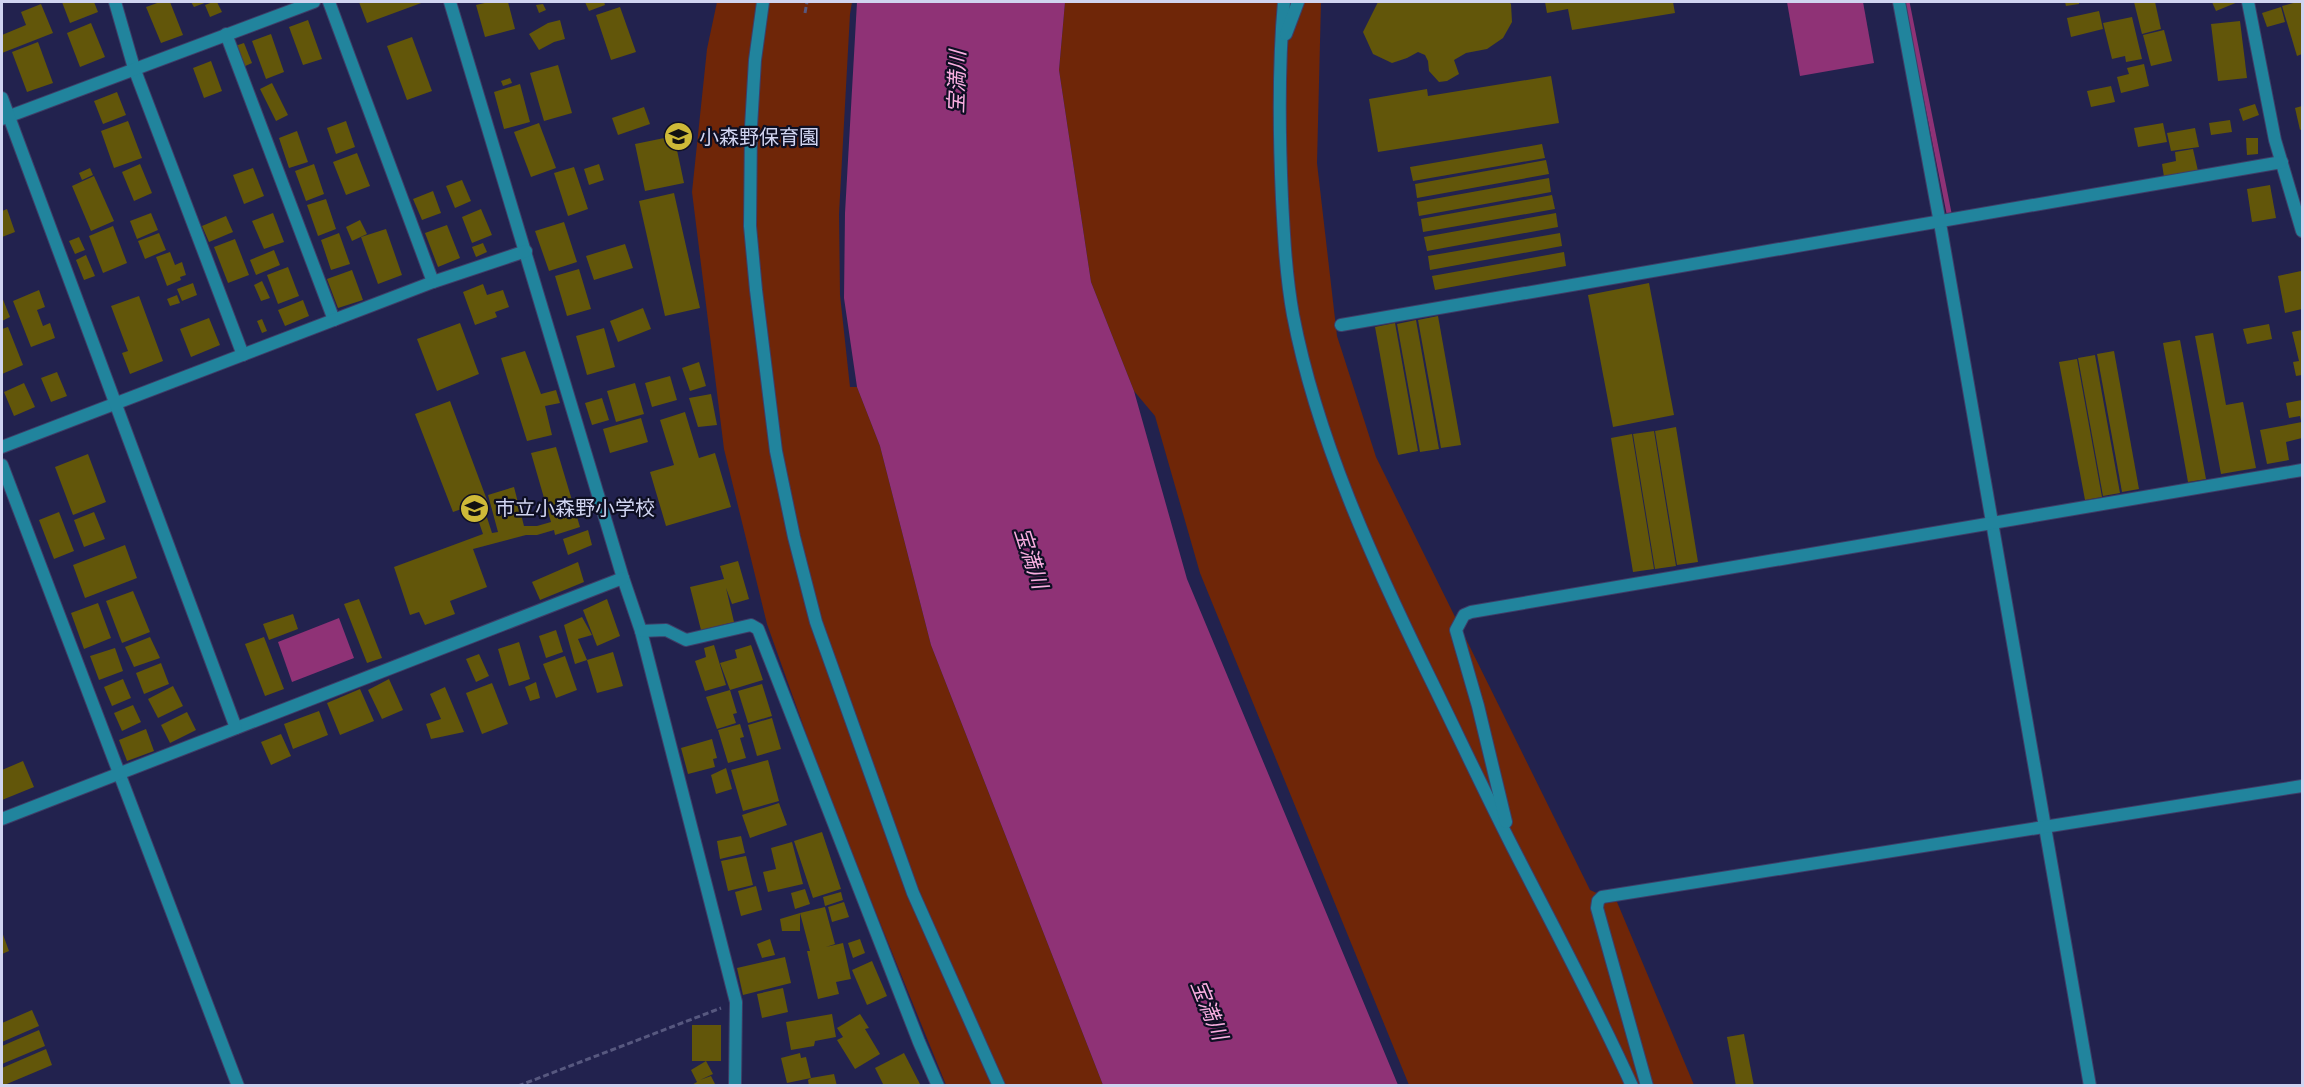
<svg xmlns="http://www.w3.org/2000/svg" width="2304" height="1087" viewBox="0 0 2304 1087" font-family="'PT Sans','Noto Sans JP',sans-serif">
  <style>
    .green { fill: #6f2608 }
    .water { fill: #8f3276 }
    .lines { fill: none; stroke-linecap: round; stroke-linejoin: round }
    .stream { stroke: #8f3276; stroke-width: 5 }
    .building { fill: #62560a }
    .minor-casing { stroke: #3e3e68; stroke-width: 14 }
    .tertiary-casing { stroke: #3e3e68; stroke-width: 14 }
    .path { stroke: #57587f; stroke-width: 3; stroke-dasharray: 6 3; stroke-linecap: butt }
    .minor { stroke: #21849d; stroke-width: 12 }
    .tertiary { stroke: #21849d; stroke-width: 12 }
    .labels { text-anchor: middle; stroke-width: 4.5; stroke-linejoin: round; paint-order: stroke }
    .poi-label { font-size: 20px; fill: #d0d4f0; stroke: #0e0f23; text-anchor: start }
    .water-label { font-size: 21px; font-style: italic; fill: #faafe1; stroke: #0e0f23 }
  </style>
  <rect width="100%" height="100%" fill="#22224e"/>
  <g class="green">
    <path d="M717,2H852L850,14L839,214L840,295L850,387H857L880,446L931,645L1103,1085H946L828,795L767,624L724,449L692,192L707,49Z"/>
    <path d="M1065,2H1321L1317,163L1337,336L1376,457L1590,890L1617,902L1694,1085H1409L1200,573L1155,416L1134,391L1091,282L1059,70Z"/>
  </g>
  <g class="water">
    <path d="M857,2H1065L1059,70L1091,282L1134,391L1187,579L1398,1085H1103L931,645L880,446L857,387L844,298L845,213Z"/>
    <path d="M1787,2H1863L1874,63L1800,76Z"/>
    <path d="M339,618L354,658L292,682L278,642Z"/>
  </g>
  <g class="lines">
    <path class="stream" d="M1907,2L1949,213"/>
  </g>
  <g class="building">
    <path d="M62,2H94L98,12L70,23Z"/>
    <path d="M160,2H170L183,35L161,43L146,7Z"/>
    <path d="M191,2H207L194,7Z"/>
    <path d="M213,2H217L222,12L210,17L205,5Z"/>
    <path d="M359,2H424L367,23Z"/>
    <path d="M489,2H508L515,29L485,37L476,5Z"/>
    <path d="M585,2H604L605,5L589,11Z"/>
    <path d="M1378,2H1509L1511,4L1512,22L1503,38L1487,49L1466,53L1454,60L1459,74L1447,81L1439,82L1429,71L1428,61L1425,55L1418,52L1407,58L1392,63L1373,54L1363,32Z"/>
    <path d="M1545,2H1673L1675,13L1572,30L1568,9L1547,13Z"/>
    <path d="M2065,2H2079V4L2066,6Z"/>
    <path d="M2134,2H2155L2161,29L2142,34Z"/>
    <path d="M2212,2H2238L2216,11Z"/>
    <path d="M2297,2H2302V54L2297,56L2282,6Z"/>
    <path d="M41,4L53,33L2,53V35L26,25L21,12Z"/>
    <path d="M543,4L546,10L539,13L536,5Z"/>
    <path d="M620,7L636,52L611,60L596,15Z"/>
    <path d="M2281,7L2285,22L2267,27L2262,13Z"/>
    <path d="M2099,11L2103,29L2071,37L2067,18Z"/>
    <path d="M2132,17L2142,59L2126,62L2125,56L2112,59L2103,23Z"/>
    <path d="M308,20L322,59L303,65L289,27Z"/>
    <path d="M560,20L565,39L554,42L539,50L529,34L548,23Z"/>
    <path d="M2240,21L2247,78L2218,81L2211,24Z"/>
    <path d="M91,23L105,57L80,67L67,33Z"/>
    <path d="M2164,30L2172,61L2151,66L2143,35Z"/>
    <path d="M271,34L284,72L266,79L252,41Z"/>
    <path d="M412,37L432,91L407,100L387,46Z"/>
    <path d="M38,42L53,83L27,92L12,52Z"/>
    <path d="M244,43L252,63L243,67L235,46Z"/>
    <path d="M211,61L222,91L204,98L193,68Z"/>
    <path d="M2144,64L2149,86L2121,93L2117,77L2129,74L2127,68Z"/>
    <path d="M558,65L572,113L544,121L530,73Z"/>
    <path d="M1551,76L1559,123L1378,152L1369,99L1427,89L1428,96Z"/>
    <path d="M510,78L512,83L503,86L501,81Z"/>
    <path d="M272,83L288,115L276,121L260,89Z"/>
    <path d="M520,84L530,122L504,129L494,92Z"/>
    <path d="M2111,86L2115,102L2091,107L2087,91Z"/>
    <path d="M117,92L126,115L103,124L94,101Z"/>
    <path d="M2255,104L2259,115L2243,121L2239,109Z"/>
    <path d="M2302,106V129L2300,130L2295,108Z"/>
    <path d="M644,107L650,124L618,135L612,118Z"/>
    <path d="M2230,120L2232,132L2211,135L2209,123Z"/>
    <path d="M128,121L142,158L114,168L101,131Z"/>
    <path d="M346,121L355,147L336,154L327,128Z"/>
    <path d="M539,123L556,168L531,177L514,132Z"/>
    <path d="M2163,123L2167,142L2138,147L2134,128Z"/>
    <path d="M2195,128L2199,147L2171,151L2167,133Z"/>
    <path d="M297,131L308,162L289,168L279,138Z"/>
    <path d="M674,136L684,183L645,191L635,144Z"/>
    <path d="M2246,138H2258V154L2247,155Z"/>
    <path d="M1542,144L1545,158L1413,181L1410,167Z"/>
    <path d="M2193,149L2198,171L2164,177L2162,164L2176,161L2175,152Z"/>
    <path d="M357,153L370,186L346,195L333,162Z"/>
    <path d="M1546,160L1549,174L1417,198L1415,184Z"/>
    <path d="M140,164L152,193L134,201L122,172Z"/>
    <path d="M314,164L324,194L306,201L295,171Z"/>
    <path d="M599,164L604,180L589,185L584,169Z"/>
    <path d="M574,167L588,209L568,216L554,173Z"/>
    <path d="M90,168L93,175L82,180L79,173Z"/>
    <path d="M253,168L264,196L244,204L233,175Z"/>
    <path d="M94,176L114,221L91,231L72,186Z"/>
    <path d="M1549,178L1551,192L1419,216L1417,202Z"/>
    <path d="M462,180L471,201L455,208L446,186Z"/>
    <path d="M2270,185L2276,218L2252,222L2247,189Z"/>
    <path d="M433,191L441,213L422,220L413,199Z"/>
    <path d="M674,193L700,308L665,316L639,201Z"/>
    <path d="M1552,195L1555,209L1423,232L1421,219Z"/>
    <path d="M326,199L336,229L318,236L307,205Z"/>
    <path d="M7,209L15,232L2,237V211Z"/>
    <path d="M481,209L492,235L472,243L462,217Z"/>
    <path d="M151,213L158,230L137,239L130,221Z"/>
    <path d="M273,213L284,242L264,249L252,221Z"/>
    <path d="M1556,213L1558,227L1427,251L1424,237Z"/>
    <path d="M226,216L233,232L209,242L202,226Z"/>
    <path d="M360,220L367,234L352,241L346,227Z"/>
    <path d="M564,222L577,262L549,271L535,231Z"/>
    <path d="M447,225L460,258L438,267L425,233Z"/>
    <path d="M113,226L127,263L103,273L89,236Z"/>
    <path d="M386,229L402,275L378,284L361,237Z"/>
    <path d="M159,233L166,250L145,259L138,241Z"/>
    <path d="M339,233L350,264L331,270L321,240Z"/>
    <path d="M1560,233L1562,246L1430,270L1428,256Z"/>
    <path d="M79,237L85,250L75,254L69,241Z"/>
    <path d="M235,239L249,275L228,283L214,247Z"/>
    <path d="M483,243L487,252L476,257L472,247Z"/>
    <path d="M625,244L633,268L594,280L586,256Z"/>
    <path d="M274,250L280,265L256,275L250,260Z"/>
    <path d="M170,252L175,265L182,262L186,275L180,277L181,280L167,286L156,257Z"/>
    <path d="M1564,252L1566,266L1435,290L1432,276Z"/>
    <path d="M86,255L95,276L84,280L76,260Z"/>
    <path d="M288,267L299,296L278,304L267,275Z"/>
    <path d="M579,269L591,309L567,316L555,276Z"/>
    <path d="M352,270L363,300L338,308L327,279Z"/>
    <path d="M2301,271L2302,309L2285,313L2278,276Z"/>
    <path d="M262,281L270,298L261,301L254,285Z"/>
    <path d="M193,283L197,295L182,301L177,289Z"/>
    <path d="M1649,283L1674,415L1613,427L1588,295Z"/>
    <path d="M483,284L487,295L503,290L509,307L495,312L497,317L475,325L463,292Z"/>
    <path d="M39,290L45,307L37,310L43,326L50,323L55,338L31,347L13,301Z"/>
    <path d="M177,295L180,303L170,306L167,299Z"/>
    <path d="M139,296L163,361L130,374L122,353L128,351L111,306Z"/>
    <path d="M2,297L10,317L2,321Z"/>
    <path d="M303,300L309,316L285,326L278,310Z"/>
    <path d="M643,308L651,329L618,342L610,321Z"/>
    <path d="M1438,316L1461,445L1441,448L1418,320Z"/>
    <path d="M209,318L220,345L191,357L180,329Z"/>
    <path d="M262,319L267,331L262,333L257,321Z"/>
    <path d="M1416,320L1439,449L1420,452L1397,324Z"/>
    <path d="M460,323L479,374L437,391L417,339Z"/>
    <path d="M1395,323L1418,451L1398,455L1375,327Z"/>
    <path d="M2269,324L2272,339L2247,344L2243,329Z"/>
    <path d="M8,327L23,365L2,374V329Z"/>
    <path d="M604,328L615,367L587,375L576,336Z"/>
    <path d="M2302,330V375L2296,376L2293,362L2299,361L2292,332Z"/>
    <path d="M2213,333L2226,405L2243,402L2256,468L2221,474L2195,336Z"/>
    <path d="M2180,340L2206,479L2188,482L2163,343Z"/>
    <path d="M525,351L541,394L556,390L560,403L545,406L552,435L527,441L501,358Z"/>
    <path d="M2114,351L2139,489L2122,492L2097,354Z"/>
    <path d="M2095,355L2120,493L2103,496L2078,358Z"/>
    <path d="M2077,359L2102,497L2085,500L2059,362Z"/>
    <path d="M699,362L706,386L690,391L682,368Z"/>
    <path d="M57,372L67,396L51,402L41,378Z"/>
    <path d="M670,376L677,400L652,407L645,383Z"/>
    <path d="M24,383L35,407L14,416L4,392Z"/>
    <path d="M635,383L644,414L616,422L607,391Z"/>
    <path d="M711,394L717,425L698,427L689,398Z"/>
    <path d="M602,398L609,420L592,425L585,403Z"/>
    <path d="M2302,400V420L2301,421L2300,416L2289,418L2286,403Z"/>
    <path d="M450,401L487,500L488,506L484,508L492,533L498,532L488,495L514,487L524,526H537L551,522L531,453L556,447L580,527L555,535L554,530L537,535H526L473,549L487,587L450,601L455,614L425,625L419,612L410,615L394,567L483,534L473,505L453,512L415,414Z"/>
    <path d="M685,412L699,458L715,453L731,507L666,526L650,472L674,465L660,420Z"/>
    <path d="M641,418L648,442L610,453L603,429Z"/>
    <path d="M2302,422V438L2286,442L2289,460L2267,464L2260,430Z"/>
    <path d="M1676,427L1698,562L1677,565L1655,431Z"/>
    <path d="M1654,431L1676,566L1655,569L1633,434Z"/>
    <path d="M1632,434L1654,569L1633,572L1611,438Z"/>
    <path d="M88,454L106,502L73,515L55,467Z"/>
    <path d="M59,512L74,551L54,559L39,520Z"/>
    <path d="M94,512L105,539L84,547L74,520Z"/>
    <path d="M588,530L592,545L568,555L563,539Z"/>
    <path d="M125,545L137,578L85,598L73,565Z"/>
    <path d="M738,561L749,599L732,604L726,588L734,622L701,630L690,587L724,579L720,566Z"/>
    <path d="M578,562L584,582L540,600L532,582Z"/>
    <path d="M133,591L150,632L122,643L106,601Z"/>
    <path d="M359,599L382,658L367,663L344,604Z"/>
    <path d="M607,599L620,636L597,646L583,610Z"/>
    <path d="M98,603L111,638L84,649L71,613Z"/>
    <path d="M293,614L298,629L269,640L263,624Z"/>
    <path d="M582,617L592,635L578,639L587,660L613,652L623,686L597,693L587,660L575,664L564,625Z"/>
    <path d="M556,630L563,652L546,658L539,636Z"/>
    <path d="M150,637L160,658L134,667L125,647Z"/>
    <path d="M264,637L284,689L265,696L245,644Z"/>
    <path d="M519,642L530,679L509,686L498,649Z"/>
    <path d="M714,645L726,685L705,691L695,661L706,657L704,648Z"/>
    <path d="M751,645L763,680L730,690L737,713L733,714L736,723L717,729L706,697L730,690L720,663L737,658L735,650Z"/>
    <path d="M115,648L123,671L99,680L90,656Z"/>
    <path d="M479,654L489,676L476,682L466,659Z"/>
    <path d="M565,656L577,690L556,698L543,664Z"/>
    <path d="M161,663L169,684L144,694L136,673Z"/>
    <path d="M123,679L131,698L112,706L104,687Z"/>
    <path d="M389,679L403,710L382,719L368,690Z"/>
    <path d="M536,682L540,698L530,701L525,687Z"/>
    <path d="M492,683L508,724L482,734L466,693Z"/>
    <path d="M762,684L772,716L748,723L738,691Z"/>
    <path d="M173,686L183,706L158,718L148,699Z"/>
    <path d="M445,687L464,732L431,739L426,724L441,719L430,694Z"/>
    <path d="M360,689L374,721L340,735L327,703Z"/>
    <path d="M133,705L141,722L122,731L114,713Z"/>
    <path d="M319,711L328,735L293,749L284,724Z"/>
    <path d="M187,712L196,730L170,743L161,725Z"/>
    <path d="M772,718L781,749L757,756L748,725Z"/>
    <path d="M740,724L744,737L740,738L746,758L728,763L718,730Z"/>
    <path d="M146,729L154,751L127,761L119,740Z"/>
    <path d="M281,734L291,756L271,765L261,742Z"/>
    <path d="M712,739L717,758L713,759L715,767L688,774L681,748Z"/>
    <path d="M768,760L779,801L743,811L731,770Z"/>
    <path d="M23,761L34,787L2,800V770Z"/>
    <path d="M726,768L732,789L716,794L711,775Z"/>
    <path d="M779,803L787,825L750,838L742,815Z"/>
    <path d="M822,832L841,889L813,898L794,841Z"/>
    <path d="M741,836L745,853L720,859L717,841Z"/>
    <path d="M792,842L803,884L768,892L763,872L776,869L771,848Z"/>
    <path d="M746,856L753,885L728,891L721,861Z"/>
    <path d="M756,886L762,910L741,916L735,892Z"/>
    <path d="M805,889L810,904L795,909L791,893Z"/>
    <path d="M841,892L843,900L825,906L823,897Z"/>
    <path d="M844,902L849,917L832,922L828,907Z"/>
    <path d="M825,907L835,944L826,947L843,943L851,979L836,982L839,994L818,999L807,951H810L800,913V931H782L780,919L800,913Z"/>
    <path d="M2,932L9,951L2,954Z"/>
    <path d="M770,939L775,955L762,958L757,944Z"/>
    <path d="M860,939L865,953L853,958L848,943Z"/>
    <path d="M785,957L791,983L743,995L737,968Z"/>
    <path d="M872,961L887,996L867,1005L852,970Z"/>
    <path d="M783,988L788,1012L762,1018L757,994Z"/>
    <path d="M32,1010L39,1026L2,1042V1023Z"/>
    <path d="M832,1014L836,1037L815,1041L814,1046L791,1050L786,1022Z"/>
    <path d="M860,1014L869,1028L865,1029L880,1054L855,1069L837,1040L843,1037L837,1028Z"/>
    <rect x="692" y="1025" width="29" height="36"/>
    <path d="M39,1030L45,1046L2,1064V1046Z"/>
    <path d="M1744,1034L1754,1086H1736L1727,1037Z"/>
    <path d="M46,1049L52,1065L2,1086V1068Z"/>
    <path d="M800,1053L801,1058L806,1057L811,1078L787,1083L781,1058Z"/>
    <path d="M904,1053L921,1086H884L875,1068Z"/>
    <path d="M706,1061L713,1074L700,1080L711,1076L716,1086H690L697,1082L691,1070Z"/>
    <path d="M834,1074L837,1086H809L808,1080L811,1078Z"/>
  </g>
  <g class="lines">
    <defs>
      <g id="minor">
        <path d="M115,2L134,68L243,355"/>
        <path d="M329,2L433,282"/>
        <path d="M450,2L623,578L641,631L736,1002L735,1086"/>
        <path d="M763,2L755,60L751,127L750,226L756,290L776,451L794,537L816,622L913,893L999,1086"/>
        <path d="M1284,2C1278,68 1279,133 1282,199C1284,238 1286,276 1293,315C1317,439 1373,561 1428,674C1456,731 1483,789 1512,846C1553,926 1595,1004 1632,1086"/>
        <path d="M1899,2L1940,223L2090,1086"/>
        <path d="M2248,2L2275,140L2302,231"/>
        <path d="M226,34L334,320"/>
        <path d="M1286,34L1298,2"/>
        <path d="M2,119L314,2"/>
        <path d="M1341,325L2282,162"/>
        <path d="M2,447L433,282L526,251"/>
        <path d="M2,465L238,1086"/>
        <path d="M641,631L666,630L686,640L751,625L758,629L919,1042L938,1086"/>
        <path d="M2,819L623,578"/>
        <path d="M1506,822L1478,706L1456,630L1464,615L1471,612L2302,470"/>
        <path d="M1647,1086L1597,908L1598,901L1602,897L2302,786"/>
      </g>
      <path id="tertiary" d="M2,98L236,728"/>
    </defs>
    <use href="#minor" class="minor-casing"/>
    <use href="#tertiary" class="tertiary-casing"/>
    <g class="path">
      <path d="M805,13L807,2"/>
      <path d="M518,1086L721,1008"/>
    </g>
    <use href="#minor" class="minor"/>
    <use href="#tertiary" class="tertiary"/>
  </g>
  <defs>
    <symbol id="school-disc" viewBox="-11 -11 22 22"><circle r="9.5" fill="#ceb938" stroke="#0e0f23"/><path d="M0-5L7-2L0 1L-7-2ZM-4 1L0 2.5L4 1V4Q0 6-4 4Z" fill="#111"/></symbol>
  </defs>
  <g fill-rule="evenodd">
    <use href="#school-disc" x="662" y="120" width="33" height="33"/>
    <use href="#school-disc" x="458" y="492" width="33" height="33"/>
  </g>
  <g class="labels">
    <g class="poi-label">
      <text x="699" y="144">小森野保育園</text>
      <text x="495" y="515">市立小森野小学校</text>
    </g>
    <g class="water-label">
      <text transform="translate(957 82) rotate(-88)" y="7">宝満川</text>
      <text transform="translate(1031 558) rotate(72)" y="7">宝満川</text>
      <text transform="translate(1209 1010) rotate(68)" y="7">宝満川</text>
    </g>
  </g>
  <rect width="2304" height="1087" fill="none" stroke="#d0d4f0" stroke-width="6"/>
</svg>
